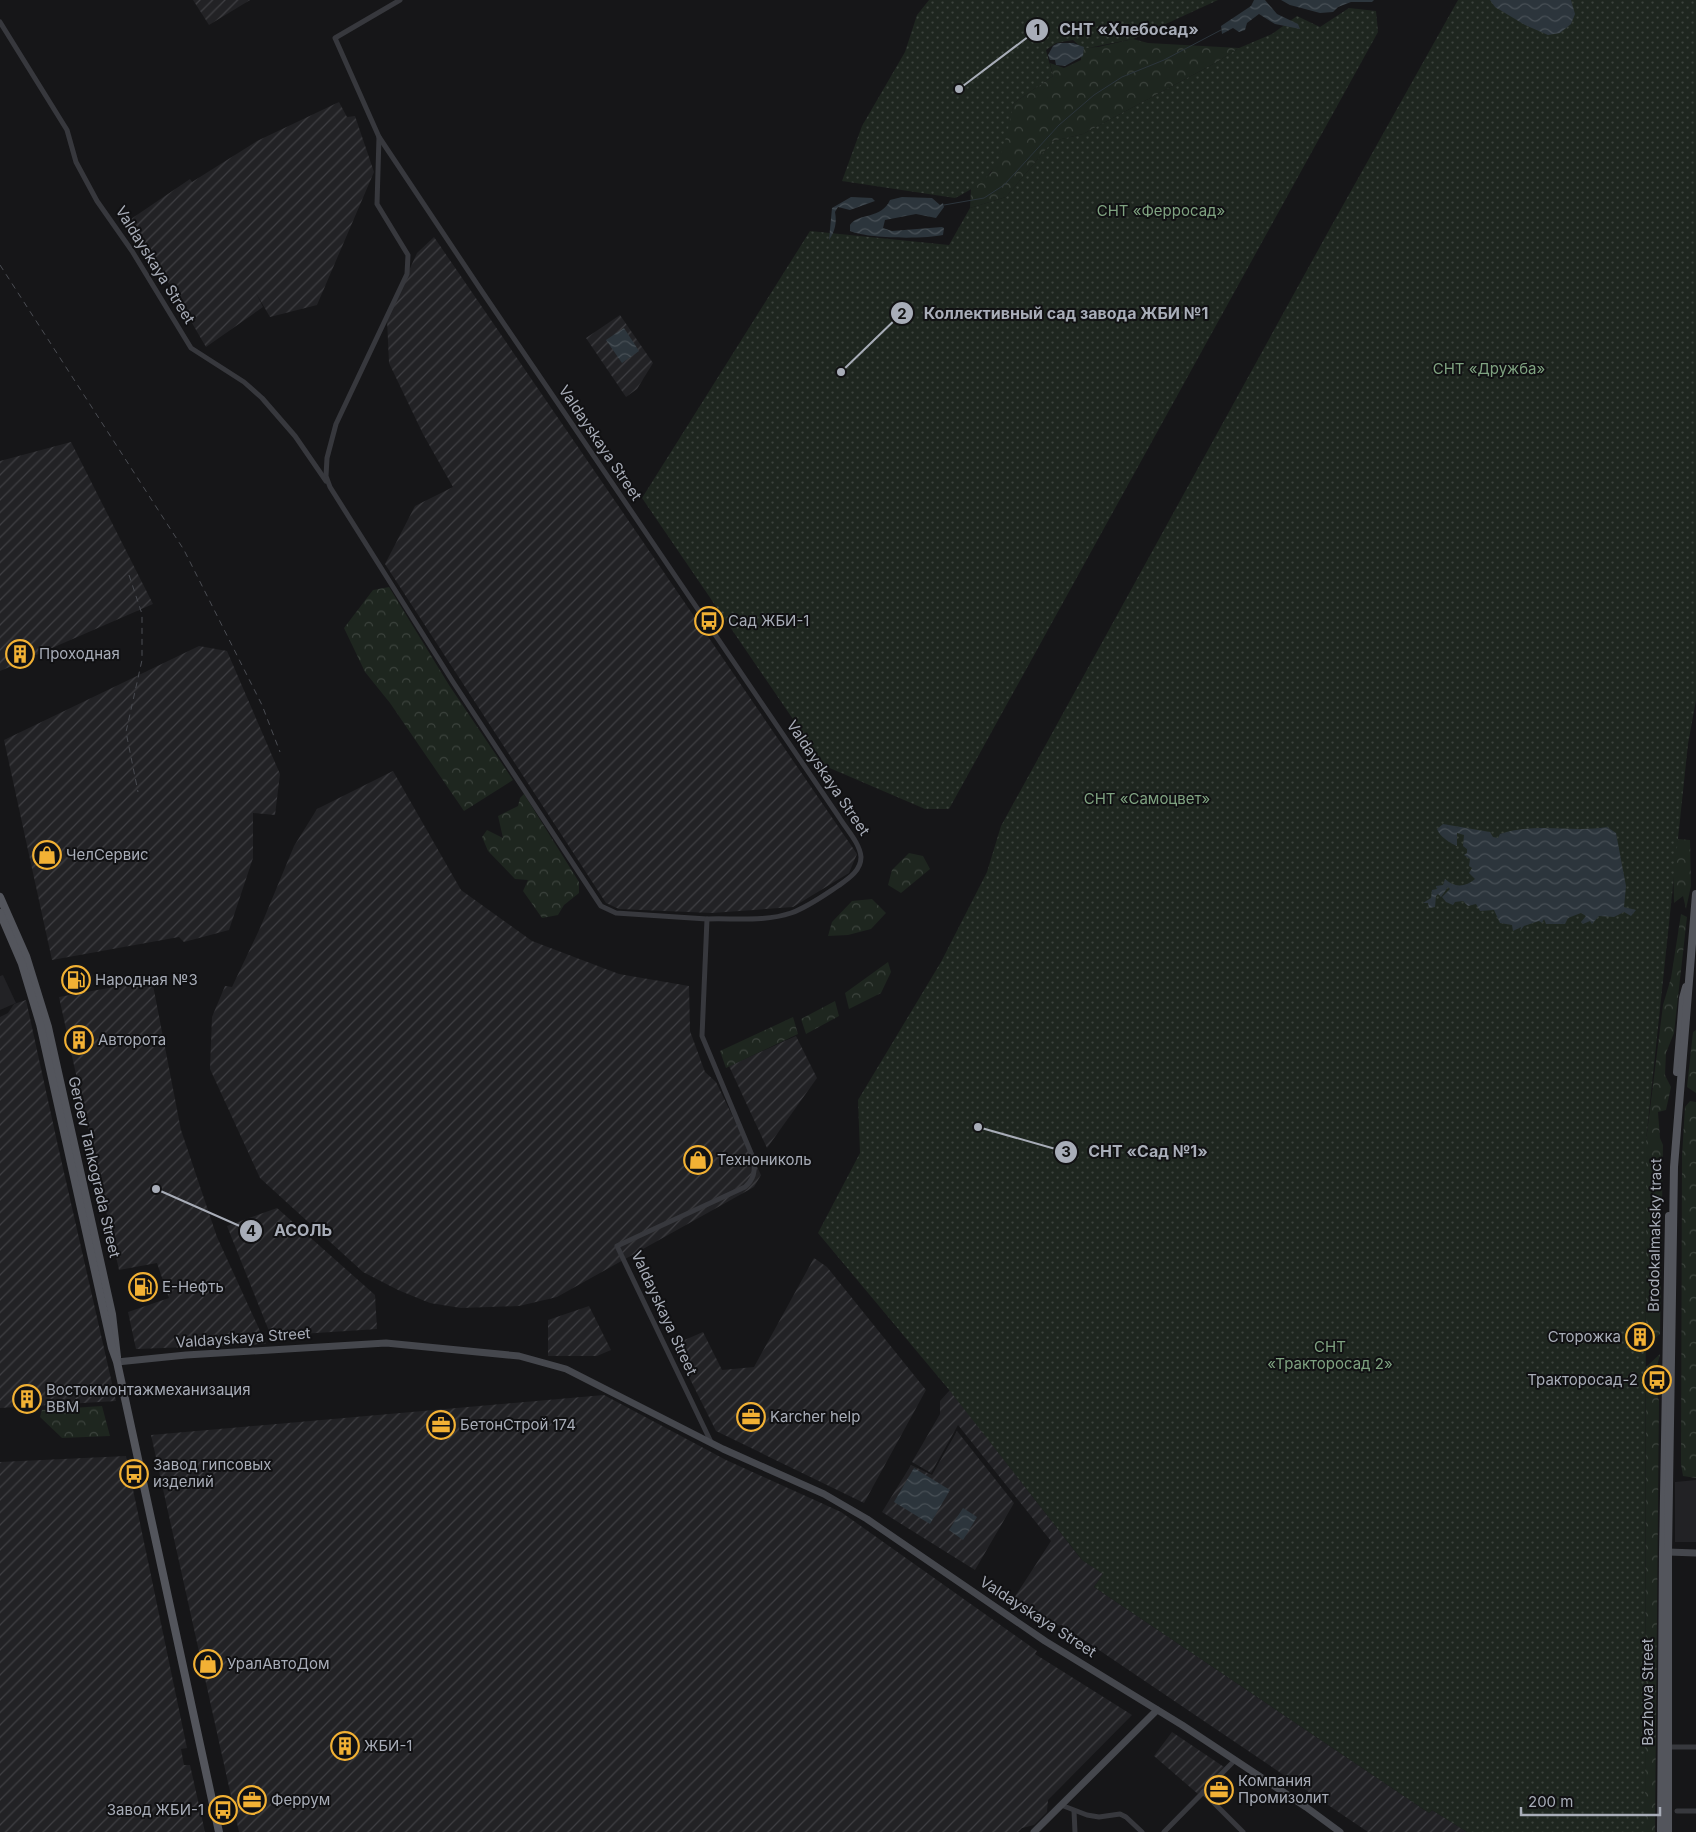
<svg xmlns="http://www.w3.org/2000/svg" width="1696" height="1832" viewBox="0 0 1696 1832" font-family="Inter,sans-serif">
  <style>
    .built { fill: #222225 }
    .industrial { fill: url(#industrial-furrows) }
    .forest { fill: url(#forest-crowns) }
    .garden { fill: url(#garden-dots) }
    .water { fill: url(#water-waves) }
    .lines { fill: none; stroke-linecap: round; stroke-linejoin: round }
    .stream { stroke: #2c353c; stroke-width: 1 }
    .street { stroke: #37383d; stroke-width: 5 }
    .secondary { stroke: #45474d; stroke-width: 7 }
    .primary { stroke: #53555c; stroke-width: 8 }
    .rail { stroke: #4a4c52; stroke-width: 1; stroke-dasharray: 6 5; stroke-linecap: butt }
    .labels { text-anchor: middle; stroke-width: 4; stroke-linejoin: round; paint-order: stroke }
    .park-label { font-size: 15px; fill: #7fa381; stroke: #111113 }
    .street-label { font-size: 15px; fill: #a8adb8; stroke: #111113 }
    .poi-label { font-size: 15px; fill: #a8adb8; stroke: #111113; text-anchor: start }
    .leader { fill: none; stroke: #a8adb8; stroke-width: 2 }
    .callout-dot { fill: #a8adb8; stroke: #111113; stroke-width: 2 }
    .mark-label { font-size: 15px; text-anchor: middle; font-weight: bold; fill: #111 }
    .callout-label { font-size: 16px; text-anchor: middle; font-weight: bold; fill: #a8adb8; stroke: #111113; stroke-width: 4; stroke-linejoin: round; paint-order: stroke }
  </style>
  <defs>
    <pattern id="industrial-furrows" width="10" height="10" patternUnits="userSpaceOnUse" patternTransform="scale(1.25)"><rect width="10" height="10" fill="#222225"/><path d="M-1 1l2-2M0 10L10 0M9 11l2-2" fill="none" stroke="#3f3f43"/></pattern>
    <pattern id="forest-crowns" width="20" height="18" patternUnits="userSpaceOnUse" patternTransform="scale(1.25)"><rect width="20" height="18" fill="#1e261f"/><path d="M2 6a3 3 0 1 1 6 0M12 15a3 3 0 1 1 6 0" fill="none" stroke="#3c433d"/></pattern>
    <pattern id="garden-dots" width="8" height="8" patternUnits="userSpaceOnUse" patternTransform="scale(1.25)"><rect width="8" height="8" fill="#1e261f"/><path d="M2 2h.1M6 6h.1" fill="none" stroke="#3c433d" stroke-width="1.8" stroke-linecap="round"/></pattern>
    <pattern id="water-waves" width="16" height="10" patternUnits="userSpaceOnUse" patternTransform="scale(1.25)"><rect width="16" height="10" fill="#2c353c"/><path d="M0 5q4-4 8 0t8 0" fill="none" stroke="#485056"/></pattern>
  </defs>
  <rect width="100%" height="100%" fill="#161618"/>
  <g class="built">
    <path d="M3,975L16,1003L0,1010V976Z"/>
    <path d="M1696,1480V1542H1675V1482Z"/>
  </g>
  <g class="industrial">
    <path d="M193,0H250L209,25Z"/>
    <path d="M339,102L347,117L355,116L374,172L317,305L270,317L256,293L263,307L206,347L131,219L190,179L192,182L257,141Z"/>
    <path d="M434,237L857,854L849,873L793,907L712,913L619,909L606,903L385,564L415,506L453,487L423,434L389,363L387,319L417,253Z"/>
    <path d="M620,315L653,363L637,389L626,397L586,338Z"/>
    <path d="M71,442L153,604L36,655H23L19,657V663L0,671V461Z"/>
    <path d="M199,646L227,651L280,774L275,815L253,813V858L229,930L184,942L179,937L52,960L4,740Z"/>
    <path d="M393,771L461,890L532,941L619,974L689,986L690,1031L705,1072L716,1082L761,1175L754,1187L557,1297L519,1306L461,1308L430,1303L398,1290L363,1272L260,1178L210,1069L212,1017L225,986L232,987L260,928L294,846L317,809Z"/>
    <path d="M152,980L181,1130L217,1237L266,1344L136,1349L128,1312L169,1298L157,1263L119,1270L59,997Z"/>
    <path d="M26,1000L58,1146L116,1401L0,1408V1017L8,1013L14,1004Z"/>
    <path d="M796,1036L817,1078L767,1148L729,1066Z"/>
    <path d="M277,1208L375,1295L377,1329L271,1336L227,1226Z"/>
    <path d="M814,1258L827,1267L926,1390L864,1503L716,1431L673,1345L703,1332L722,1370L754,1367Z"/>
    <path d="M589,1306L611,1350L597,1356H548V1320Z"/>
    <path d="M950,1390L1081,1559L1103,1574L1094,1587L1429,1813L1432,1810L1467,1832H1368L1062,1625L1054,1626L1014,1598L1051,1541L958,1425L931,1473L912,1462L940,1414V1401Z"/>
    <path d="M604,1395L726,1460L841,1512L1037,1651L1035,1654L1132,1715L1048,1800L1047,1812L1034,1825L1022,1828L1018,1832H239L151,1435Z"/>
    <path d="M957,1431L1014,1503L975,1570L882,1512L911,1465L932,1475Z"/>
    <path d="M126,1456L187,1748L181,1749L184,1765H190L205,1832H0V1462Z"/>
    <path d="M1172,1732L1224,1767L1198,1794L1154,1756Z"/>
  </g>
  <g class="forest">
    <path d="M1133,39L1148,43L1239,48L1217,62L1083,134L1053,141L1006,197L970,208L971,189L991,173L1004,141L1014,103L1053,76L1050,63L1064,68L1081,60V48L1098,47Z"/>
    <path d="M389,587L449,685L513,780L464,811L390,703L365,672L344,628L373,590Z"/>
    <path d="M524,794L579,882V893L564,905L558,915L542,918L523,891L528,880L515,879L488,851L482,837L487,830L503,838L498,816L518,806L520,798Z"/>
    <path d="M1678,839L1690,840L1691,886L1686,909L1683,896L1674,903L1673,856Z"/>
    <path d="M909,853L923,856L930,869L901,893L888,885L892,870Z"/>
    <path d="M872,899L886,913L871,929L848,935L828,936L832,922L852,901Z"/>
    <path d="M1681,914L1687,917L1674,1033L1666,1053L1665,1075L1671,1087L1666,1110L1658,1112L1660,1138L1663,1145L1660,1334L1653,1340L1646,1337V1141L1663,1005L1671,978Z"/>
    <path d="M888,962L891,972L881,993L849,1009L845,993Z"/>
    <path d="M835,1001L839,1016L806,1034L801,1019Z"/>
    <path d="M793,1017L798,1034L726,1068L720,1051Z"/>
    <path d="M1696,1030V1093L1687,1087L1693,1032Z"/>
    <path d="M1690,1101L1696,1102V1478L1683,1476L1681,1464L1682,1156L1685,1107Z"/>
    <path d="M1660,1354L1654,1379L1659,1401L1655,1832H1645L1646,1367Z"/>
    <path d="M102,1406L110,1436L62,1438L40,1417L42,1410Z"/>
  </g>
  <g class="garden">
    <path d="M929,0H1218L1133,39L1083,49L1073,40L1056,43L1046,50L1053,76L1014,103C1009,123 1004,157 990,173C982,184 967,192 955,198L842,181L862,126L905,52L917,15Z"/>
    <path d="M1458,0H1696V700L1688,744L1646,1141L1645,1832H1467L1432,1810L1429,1813L1094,1587L1103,1574L1082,1560L950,1391L818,1233L860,1153L858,1100L941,962L987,872L1001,826L1328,232Z"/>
    <path d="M1349,8L1376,11L1378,32L949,809H925L825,766L642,498L810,231L949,245L970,208L1006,197L1053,141L1083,134L1217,62L1239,48L1272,34L1297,16L1320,27Z"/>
  </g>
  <g class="water">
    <path d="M1254,0H1265L1277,14L1298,24L1300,29L1275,24L1259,14L1247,23L1245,30L1239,32L1233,28L1222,34L1221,26L1251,6Z"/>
    <path d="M1281,0H1374L1372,2H1351L1338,7L1333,12L1320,13L1290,5Z"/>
    <path d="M1490,0H1571L1575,14L1571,24L1560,33L1548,35L1525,25L1495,7Z"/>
    <path d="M1058,43H1073L1084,47L1083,56L1065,66L1056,65L1055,60H1050L1048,55L1053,46Z"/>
    <path d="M851,197L872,198L875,201L850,210L838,207L835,212C837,223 835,231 829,240L832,208Z"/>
    <path d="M902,197L932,198L940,205L943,203L944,207L936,218L916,214L885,220L883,228L892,231L942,227L944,228L943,235C925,239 869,239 850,231V225C859,212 881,220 890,200Z"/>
    <path d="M624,328L639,351L622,363L606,340Z"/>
    <path d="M1443,824L1490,832L1493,837L1498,838L1500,834C1535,822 1572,833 1607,827L1616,833L1626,886L1624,907L1636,910L1631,916L1624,912L1614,917L1599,916L1592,924L1590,921L1583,924L1581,922L1586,916L1581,913L1568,918L1565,924H1546L1544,919L1542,923L1539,921L1524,926L1520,931L1521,927L1513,931L1512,925L1500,923L1494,910L1480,911L1476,904L1468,906L1463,901L1455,902L1453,905L1446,902L1442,897L1450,889L1448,887L1441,897L1438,894L1436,896L1435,907L1429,908L1428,903H1423L1431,898L1432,890L1437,889L1436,886L1443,885L1445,879C1454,888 1466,887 1475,879L1469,873L1472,868L1469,866L1470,859L1464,855L1467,853V849L1463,846L1464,835L1457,833V846C1450,843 1439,836 1437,829Z"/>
    <path d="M914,1468L950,1490L930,1524L894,1502Z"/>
    <path d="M963,1508L977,1517L963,1540L949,1530Z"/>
  </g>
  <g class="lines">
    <path class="stream" d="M944,205L984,198L1004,185L1059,125L1094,95L1122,77L1164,60L1221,30"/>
    <g class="street">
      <path d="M400,0L335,38L379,137L377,204L408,255L407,274L336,424L327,458L326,476L330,487L453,682L601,906L616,913L707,919"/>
      <path d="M0,22L67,130L76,162L97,201L132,251L191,348L244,382L262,398L295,436L326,481"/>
      <path d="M379,137L483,293L839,817C846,829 860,843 861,857C861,871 848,879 838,886C823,896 808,907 791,913C765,922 734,918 707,919L702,1036L754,1160C755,1172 754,1179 745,1187L617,1246L711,1442"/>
      <path d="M1668,1747H1696"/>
      <path d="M1203,1792L1243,1832"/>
      <path d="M1061,1805L1087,1815L1099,1817L1120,1814L1126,1817L1142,1832"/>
      <path d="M1074,1811L1075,1832"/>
      <path d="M1677,1811H1696"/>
      <path d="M1164,1832L1235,1760"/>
    </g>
    <g class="secondary">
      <path d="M117,1362L186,1355L386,1343L519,1356L566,1369L723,1449L824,1494L867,1519L1045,1641L1182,1725L1306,1807L1340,1832"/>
      <path d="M1668,1552L1696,1553"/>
      <path d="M1034,1832L1157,1710"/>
    </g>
    <g class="primary">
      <path d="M0,897L26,956L48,1027L112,1314L117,1357"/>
      <path d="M0,913L22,964L40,1024L112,1348L117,1362L219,1832"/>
      <path d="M1677,1072L1683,998L1686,987"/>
      <path d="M1661,1832L1663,1552L1669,1216"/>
      <path d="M1668,1832V1552L1674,1167L1696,894"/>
    </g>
    <g class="rail">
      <path d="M0,265L184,550L262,705L280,752"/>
      <path d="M129,575L142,614V660L126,732L138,792"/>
    </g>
  </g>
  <defs>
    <symbol id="bus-ring" viewBox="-11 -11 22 22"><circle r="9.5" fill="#111113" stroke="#f2b134" stroke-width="1.5"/><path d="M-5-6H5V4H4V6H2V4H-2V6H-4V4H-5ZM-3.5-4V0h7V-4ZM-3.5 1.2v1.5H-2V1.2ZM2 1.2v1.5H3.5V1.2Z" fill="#f2b134"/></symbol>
    <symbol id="building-ring" viewBox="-11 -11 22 22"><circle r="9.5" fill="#111113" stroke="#f2b134" stroke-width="1.5"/><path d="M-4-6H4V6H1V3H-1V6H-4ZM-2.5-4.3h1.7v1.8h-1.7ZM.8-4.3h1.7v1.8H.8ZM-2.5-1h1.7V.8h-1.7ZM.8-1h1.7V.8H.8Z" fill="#f2b134"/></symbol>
    <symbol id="shop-ring" viewBox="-11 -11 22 22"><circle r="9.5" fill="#111113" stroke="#f2b134" stroke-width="1.5"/><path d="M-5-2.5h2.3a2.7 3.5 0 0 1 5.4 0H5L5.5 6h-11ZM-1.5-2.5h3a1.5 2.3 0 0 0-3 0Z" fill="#f2b134"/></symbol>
    <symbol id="fuel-ring" viewBox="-11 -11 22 22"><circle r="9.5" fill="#111113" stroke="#f2b134" stroke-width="1.5"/><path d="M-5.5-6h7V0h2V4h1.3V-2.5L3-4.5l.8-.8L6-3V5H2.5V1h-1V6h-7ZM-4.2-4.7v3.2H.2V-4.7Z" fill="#f2b134"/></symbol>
    <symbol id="office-ring" viewBox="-11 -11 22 22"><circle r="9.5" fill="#111113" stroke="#f2b134" stroke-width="1.5"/><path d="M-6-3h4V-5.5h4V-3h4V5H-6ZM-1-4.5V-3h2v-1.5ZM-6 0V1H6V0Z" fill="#f2b134"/></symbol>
  </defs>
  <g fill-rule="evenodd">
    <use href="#bus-ring" x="693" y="605" width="32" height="32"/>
    <use href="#building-ring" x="4" y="638" width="32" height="32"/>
    <use href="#shop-ring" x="31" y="839" width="32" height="32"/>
    <use href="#fuel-ring" x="60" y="964" width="32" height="32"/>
    <use href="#building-ring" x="63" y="1024" width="32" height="32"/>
    <use href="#shop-ring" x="682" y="1144" width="32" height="32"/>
    <use href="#fuel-ring" x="127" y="1271" width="32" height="32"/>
    <use href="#building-ring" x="1624" y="1321" width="32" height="32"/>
    <use href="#bus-ring" x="1641" y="1364" width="32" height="32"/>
    <use href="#building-ring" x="11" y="1383" width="32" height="32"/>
    <use href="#office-ring" x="735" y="1401" width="32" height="32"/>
    <use href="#office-ring" x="425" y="1409" width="32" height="32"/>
    <use href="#bus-ring" x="118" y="1458" width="32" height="32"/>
    <use href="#shop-ring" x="192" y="1648" width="32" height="32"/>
    <use href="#building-ring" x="329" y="1730" width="32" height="32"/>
    <use href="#office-ring" x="1203" y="1774" width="32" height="32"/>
    <use href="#office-ring" x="236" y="1784" width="32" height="32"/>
    <use href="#bus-ring" x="207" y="1794" width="32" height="32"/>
  </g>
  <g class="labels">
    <g class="park-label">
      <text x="1161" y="216">СНТ «Ферросад»</text>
      <text x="1489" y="374">СНТ «Дружба»</text>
      <text x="1147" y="804">СНТ «Самоцвет»</text>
      <text x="1330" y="1352">СНТ<tspan x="1330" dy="17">«Тракторосад 2»</tspan></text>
    </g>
    <g class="street-label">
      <text transform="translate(155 265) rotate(58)" y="5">Valdayskaya Street</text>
      <text transform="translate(600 443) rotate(56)" y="5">Valdayskaya Street</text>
      <text transform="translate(828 778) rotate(56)" y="5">Valdayskaya Street</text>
      <text transform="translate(94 1167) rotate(77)" y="5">Geroev Tankograda Street</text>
      <text transform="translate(1655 1235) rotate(-89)" y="5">Brodokalmaksky tract</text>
      <text transform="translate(664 1313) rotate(65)" y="5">Valdayskaya Street</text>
      <text transform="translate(243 1338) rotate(-4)" y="5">Valdayskaya Street</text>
      <text transform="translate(1038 1617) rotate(33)" y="5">Valdayskaya Street</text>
      <text transform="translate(1648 1692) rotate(-90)" y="5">Bazhova Street</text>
    </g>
    <g class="poi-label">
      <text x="728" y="626">Сад ЖБИ-1</text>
      <text x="39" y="659">Проходная</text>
      <text x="66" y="860">ЧелСервис</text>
      <text x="95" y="985">Народная №3</text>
      <text x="98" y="1045">Авторота</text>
      <text x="717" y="1165">Технониколь</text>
      <text x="162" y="1292">E-Нефть</text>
      <text x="1621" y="1342" text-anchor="end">Сторожка</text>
      <text x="1638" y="1385" text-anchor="end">Тракторосад-2</text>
      <text x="46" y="1395">Востокмонтажмеханизация<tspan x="46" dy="17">ВВМ</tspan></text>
      <text x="770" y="1422">Karcher help</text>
      <text x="460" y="1430">БетонСтрой 174</text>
      <text x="153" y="1470">Завод гипсовых<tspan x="153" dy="17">изделий</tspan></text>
      <text x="227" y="1669">УралАвтоДом</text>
      <text x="364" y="1751">ЖБИ-1</text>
      <text x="1238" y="1786">Компания<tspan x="1238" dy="17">Промизолит</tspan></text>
      <text x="271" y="1805">Феррум</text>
      <text x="204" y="1815" text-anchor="end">Завод ЖБИ-1</text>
    </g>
  </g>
  <path class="leader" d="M959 89L1037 30M841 372L902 313M978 1127L1066 1152M156 1189L251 1231"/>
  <g class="callout-dot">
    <circle cx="959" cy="89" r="5"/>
    <circle cx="841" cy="372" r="5"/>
    <circle cx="978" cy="1127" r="5"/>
    <circle cx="156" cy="1189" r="5"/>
    <circle cx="1037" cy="30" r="12"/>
    <circle cx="902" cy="313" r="12"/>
    <circle cx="1066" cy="1152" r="12"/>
    <circle cx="251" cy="1231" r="12"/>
  </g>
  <g class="mark-label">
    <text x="1037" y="35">1</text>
    <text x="902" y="319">2</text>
    <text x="1066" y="1157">3</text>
    <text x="251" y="1236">4</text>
  </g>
  <g class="callout-label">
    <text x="1129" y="35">СНТ «Хлебосад»</text>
    <text x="1066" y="319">Коллективный сад завода ЖБИ №1</text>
    <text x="1148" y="1157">СНТ «Сад №1»</text>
    <text x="303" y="1236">АСОЛЬ</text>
  </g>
  <path d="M1521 1807v8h139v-8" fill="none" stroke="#a8adb8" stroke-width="2.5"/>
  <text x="1528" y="1807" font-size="15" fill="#a8adb8" stroke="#111113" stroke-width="4" paint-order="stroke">200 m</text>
</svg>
